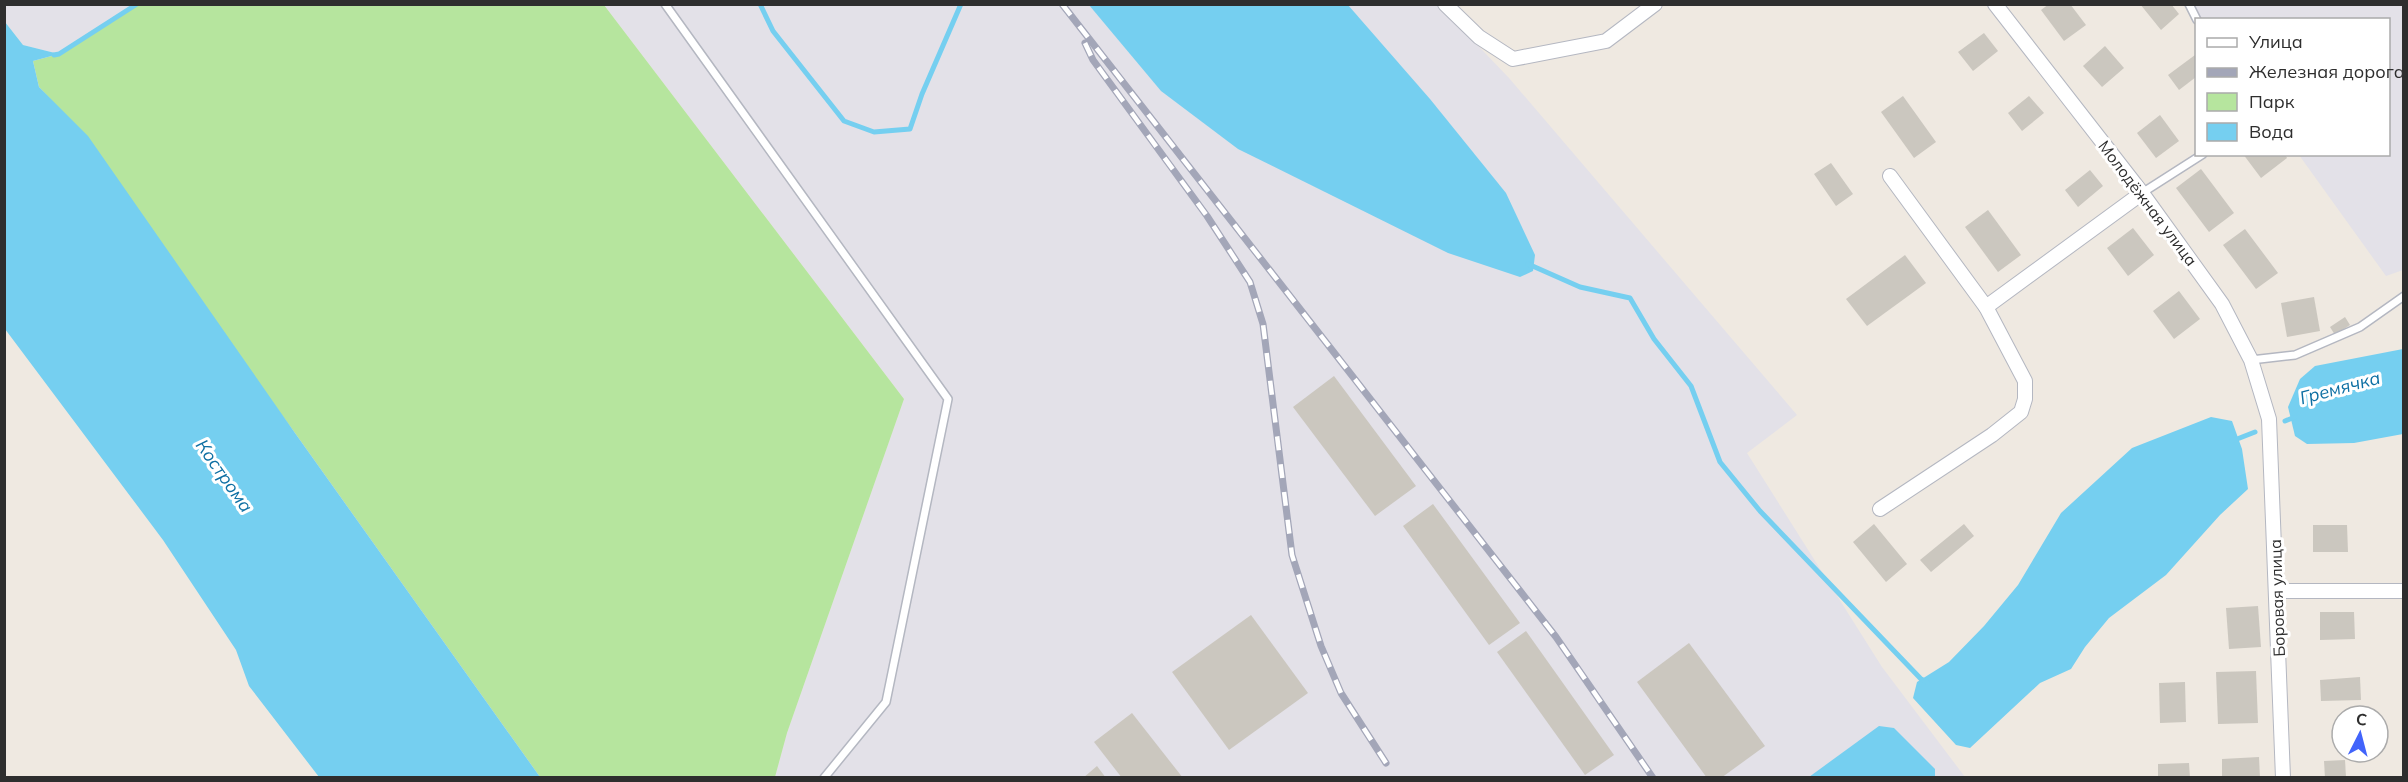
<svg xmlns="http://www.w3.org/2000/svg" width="2408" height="782" viewBox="0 0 2408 782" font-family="Mulish,sans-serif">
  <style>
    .industrial { fill: #e3e1e8 }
    .green { fill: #b6e59e }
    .water { fill: #75cff0 }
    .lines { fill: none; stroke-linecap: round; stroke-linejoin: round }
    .stream { stroke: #75cff0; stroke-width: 5 }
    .building { fill: #cbc7bf }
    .lane-casing { stroke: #b4b7c1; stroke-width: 10 }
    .street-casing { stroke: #b4b7c1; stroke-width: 16 }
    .lane { stroke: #fff; stroke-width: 7 }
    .street { stroke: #fff; stroke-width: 14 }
    .rail-casing { stroke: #a3a6b8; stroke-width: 7 }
    .rail { stroke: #fff; stroke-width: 4.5; stroke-dasharray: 14; stroke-linecap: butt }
    .labels { text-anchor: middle; stroke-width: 6; stroke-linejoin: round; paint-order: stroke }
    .street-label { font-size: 16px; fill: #2e2e2e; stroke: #fff }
    .water-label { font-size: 18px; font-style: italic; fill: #0d6fa3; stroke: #fff }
  </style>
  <rect width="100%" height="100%" fill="#efe9e1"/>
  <g class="industrial">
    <path d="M4,5H137L59,54L23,45L5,22Z"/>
    <path d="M604,5H1439L1509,78L1797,415L1747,453L1882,667L1965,777H775L787,733L904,399Z"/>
    <path d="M2190,5H2403V270L2386,276L2299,155L2388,154V20L2201,19Z"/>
  </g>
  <path class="green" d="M137,5H604L904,399L787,733L775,777H540L295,433L57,106L39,87L33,61L59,54Z"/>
  <g class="water">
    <path d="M1089,5H1348L1430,99L1506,193L1535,255L1533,271L1520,277L1448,253L1238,149L1161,91Z"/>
    <path d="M5,22L23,45L59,54L33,61L39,87L88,136L295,433L540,777H319L249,686L236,650L163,540L5,329Z"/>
    <path d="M2403,349V434L2354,443L2307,444L2295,436L2288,407L2300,379L2315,366Z"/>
    <path d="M2211,417L2232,421L2242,449L2248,489L2220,515L2166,575L2109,618L2085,647L2071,669L2040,683L1970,748L1956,745L1913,698L1917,682L1949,662L1984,626L2018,585L2061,513L2132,448Z"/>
    <path d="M1879,726L1894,728L1935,769V777H1809Z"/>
  </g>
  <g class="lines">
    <g class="stream">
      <path d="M760,4L773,31L844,121L874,132L910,129L922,94L961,4"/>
      <path d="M54,55L59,54L137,4"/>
      <path d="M1528,264L1580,287L1630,298L1654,339L1691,386L1720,462L1760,511L1921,679L1927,682"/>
      <path d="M2285,421L2295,417"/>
      <path d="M2232,441L2255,432"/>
    </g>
  </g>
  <g class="building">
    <path d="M2049,4H2070L2086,25L2064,41L2041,10Z"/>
    <path d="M2140,4H2171L2179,14L2161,30Z"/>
    <path d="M1984,33L1998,51L1973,71L1958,52Z"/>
    <path d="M2105,46L2124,68L2102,87L2083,66Z"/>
    <path d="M2195,55L2196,77L2179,90L2168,75Z"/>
    <path d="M1903,96L1936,142L1914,158L1881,112Z"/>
    <path d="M2029,96L2044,113L2022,131L2008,113Z"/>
    <path d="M2160,115L2179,141L2156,158L2137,133Z"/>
    <path d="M2243,154H2285L2287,158L2261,178Z"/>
    <path d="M1831,163L1853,194L1836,206L1814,174Z"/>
    <path d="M2201,169L2234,213L2209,232L2176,188Z"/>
    <path d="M2090,170L2103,186L2078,207L2065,190Z"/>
    <path d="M1988,210L2021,255L1998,272L1965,227Z"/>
    <path d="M2133,228L2154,255L2128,276L2107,248Z"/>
    <path d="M2245,229L2278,273L2256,289L2223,245Z"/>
    <path d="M1905,255L1926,283L1867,326L1846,299Z"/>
    <path d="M2179,291L2200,319L2174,339L2153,311Z"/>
    <path d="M2314,297L2320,331L2287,337L2281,303Z"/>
    <path d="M2345,317L2350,325L2335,335L2330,327Z"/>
    <path d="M1334,376L1416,486L1375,516L1293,407Z"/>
    <path d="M1433,504L1520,623L1489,645L1403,526Z"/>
    <path d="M1874,524L1907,564L1886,582L1853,542Z"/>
    <path d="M1964,524L1974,536L1931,572L1920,560Z"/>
    <path d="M2313,525H2347L2348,552H2313Z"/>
    <path d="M2258,606L2261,647L2229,649L2226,608Z"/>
    <path d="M2320,612H2354L2355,639L2320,640Z"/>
    <path d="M1251,615L1308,693L1229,750L1172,672Z"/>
    <path d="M1526,631L1614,755L1585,775L1497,652Z"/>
    <path d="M1689,643L1765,746L1721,778H1707L1637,682Z"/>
    <path d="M2256,671L2258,723L2218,724L2216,672Z"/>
    <path d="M2360,677L2361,700L2321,701L2320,680Z"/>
    <path d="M2185,682L2186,722L2160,723L2159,683Z"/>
    <path d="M1132,713L1183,778H1122L1094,742Z"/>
    <path d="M2259,757L2260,778H2222V759Z"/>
    <path d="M2345,760L2346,777L2325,778L2324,761Z"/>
    <path d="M2189,763L2190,778H2158V764Z"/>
    <path d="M1097,766L1106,778H1083Z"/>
  </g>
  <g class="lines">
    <defs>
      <g id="lane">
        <path d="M665,4L948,399L886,702L824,778"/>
        <path d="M2189,4L2197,20"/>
        <path d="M2142,193L2203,154"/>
        <path d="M2251,360L2295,355L2360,327L2404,296"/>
      </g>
      <g id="street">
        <path d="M1445,4L1479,37L1513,59L1606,41L1655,4"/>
        <path d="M1995,4L2142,193L2222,304L2251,360L2269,419L2283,778"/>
        <path d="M1890,176L1986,307L2142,193"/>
        <path d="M1880,509L1992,435L2021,412L2025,399V381L1986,307"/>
        <path d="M2276,591H2404"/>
      </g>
    </defs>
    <use href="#lane" class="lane-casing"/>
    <use href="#street" class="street-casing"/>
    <use href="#lane" class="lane"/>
    <use href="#street" class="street"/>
    <defs>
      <g id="rail">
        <path d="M1062,4L1556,637L1653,778"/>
        <path d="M1085,43L1093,60L1207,216L1250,282L1263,324L1292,555L1321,646L1341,693L1386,763"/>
      </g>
    </defs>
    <use href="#rail" class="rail-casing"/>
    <use href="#rail" class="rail"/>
  </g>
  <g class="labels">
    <g class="street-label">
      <text transform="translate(2148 203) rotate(53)" y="6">Молодёжная улица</text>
      <text transform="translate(2277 598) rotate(-92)" y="6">Боровая улица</text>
    </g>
    <g class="water-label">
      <text transform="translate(2340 388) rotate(-15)" y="6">Гремячка</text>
      <text transform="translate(224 476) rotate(55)" y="6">Кострома</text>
    </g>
  </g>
  <rect width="2408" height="782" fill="none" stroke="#2e2e2e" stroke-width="12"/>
  <rect x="2195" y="18" width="195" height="138" fill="#ffffff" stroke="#ababab" stroke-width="1.5"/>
  <rect x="2207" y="38" width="30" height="9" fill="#ffffff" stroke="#ababab" stroke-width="1.5"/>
  <text x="2249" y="48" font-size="18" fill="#2e2e2e">Улица</text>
  <rect x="2207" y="68" width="30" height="9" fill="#a3a6b8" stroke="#ababab" stroke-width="1.5"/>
  <text x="2249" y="78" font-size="18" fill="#2e2e2e">Железная дорога</text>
  <rect x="2207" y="93" width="30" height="18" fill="#b6e59e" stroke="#ababab" stroke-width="1.5"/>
  <text x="2249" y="108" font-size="18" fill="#2e2e2e">Парк</text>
  <rect x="2207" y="123" width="30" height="18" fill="#75cff0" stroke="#ababab" stroke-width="1.5"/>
  <text x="2249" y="138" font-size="18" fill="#2e2e2e">Вода</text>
  <g transform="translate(2360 734) rotate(6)"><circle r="28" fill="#ffffff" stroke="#ababab" stroke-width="1.5"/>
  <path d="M0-4.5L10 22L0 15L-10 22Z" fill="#4264fb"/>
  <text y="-9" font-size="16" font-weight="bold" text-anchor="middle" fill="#2e2e2e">С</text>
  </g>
</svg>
